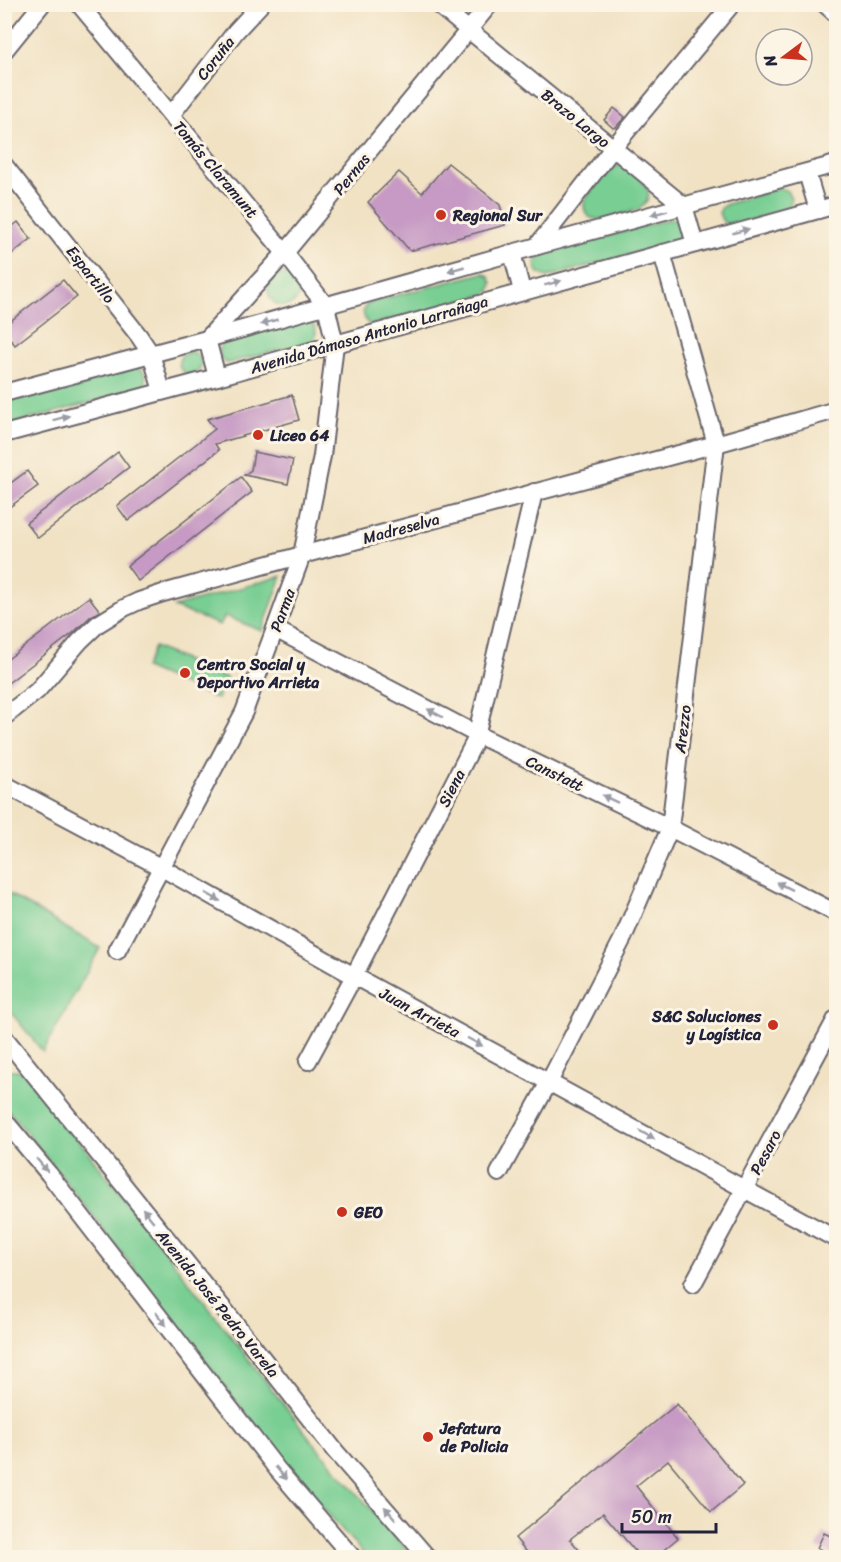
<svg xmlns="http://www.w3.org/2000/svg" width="841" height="1562" viewBox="0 0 841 1562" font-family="Sriracha,sans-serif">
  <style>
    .green { fill: #78ce93; stroke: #4d7867; stroke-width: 1.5 }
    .building { fill: #c69ac4 }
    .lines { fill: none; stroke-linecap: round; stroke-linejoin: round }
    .minor-casing { stroke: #6a656b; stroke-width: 20 }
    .minor { stroke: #fff; stroke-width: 16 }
    .oneway { fill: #9c9ca7 }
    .poi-dot { fill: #c8321e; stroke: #fcf5e5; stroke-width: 2 }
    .labels { text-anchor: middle; stroke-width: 6; stroke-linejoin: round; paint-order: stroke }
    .street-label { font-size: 16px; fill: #22223b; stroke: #fcf5e5 }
    .poi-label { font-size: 16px; font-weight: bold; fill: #22223b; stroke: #fcf5e5; text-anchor: start }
  </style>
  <rect width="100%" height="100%" fill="#fcf5e5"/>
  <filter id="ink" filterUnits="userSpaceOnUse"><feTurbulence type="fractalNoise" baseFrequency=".0167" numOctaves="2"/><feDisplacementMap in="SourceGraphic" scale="12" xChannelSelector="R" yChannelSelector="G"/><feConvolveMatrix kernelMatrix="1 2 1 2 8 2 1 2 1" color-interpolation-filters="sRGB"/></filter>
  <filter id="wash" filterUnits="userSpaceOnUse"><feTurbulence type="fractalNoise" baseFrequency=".008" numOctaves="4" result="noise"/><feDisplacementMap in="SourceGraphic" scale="24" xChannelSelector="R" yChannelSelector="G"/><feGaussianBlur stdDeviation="1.35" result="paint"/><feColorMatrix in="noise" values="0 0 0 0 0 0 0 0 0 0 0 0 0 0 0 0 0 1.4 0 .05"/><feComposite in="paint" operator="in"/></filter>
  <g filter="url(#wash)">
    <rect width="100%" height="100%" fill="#f1e2c4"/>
    <g class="green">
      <path d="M623,165C637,176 664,194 637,210C624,213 591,229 585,211C583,205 584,202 586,197L612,167Z"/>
      <path d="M779,188L786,190C794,199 793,205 782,211L735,225H727L722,220L719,213L722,207L727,204Z"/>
      <path d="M669,219H677L684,222L685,235L681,240L548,277C539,275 536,271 535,262L544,254Z"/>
      <path d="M483,273L489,276L492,283L490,291L484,295L374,324H368C362,315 361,308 371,302Z"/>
      <circle cx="284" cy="290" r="16"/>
      <path d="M309,320C316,325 318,334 313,341L228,363L224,362C218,355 217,348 224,341L302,321Z"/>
      <circle cx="190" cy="363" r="11"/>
      <path d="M132,367L139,368L145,373L146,382L139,389L5,426V402Z"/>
      <path d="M282,576L262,631L225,616L220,625L174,607Z"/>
      <path d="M154,647L226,678L217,699L145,668Z"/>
      <path d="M4,891L100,948L43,1052L5,1005Z"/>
      <path d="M12,1070H18L24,1072L98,1165L316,1446L413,1557H366L283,1462L84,1204L5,1106V1072Z"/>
    </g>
    <g id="blocks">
      <g class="building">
        <path d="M614,108L625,117L616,127L613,128L604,120Z"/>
        <path d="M448,163L500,205L505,225L410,251L368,202L399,172L422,193Z"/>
        <path d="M18,222L31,239L4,260V233Z"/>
        <path d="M63,280L77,297L15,345L4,331V326Z"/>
        <path d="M292,395L299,420L215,444L219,450L128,521L117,506L215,429L207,419Z"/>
        <path d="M118,452L129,467L38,538L26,523Z"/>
        <path d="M254,452L293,460L288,484L244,475L251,470Z"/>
        <path d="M27,471L38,486L4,511V488Z"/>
        <path d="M241,477L252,492L138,581L127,566Z"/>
        <path d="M89,597L100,611L91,616L73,633L4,686V662Z"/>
        <path d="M677,1404L743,1485L711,1512L668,1460L636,1486L678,1538L655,1557H640L603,1513L570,1539L585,1557H531L515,1538Z"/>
        <path d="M824,1533L837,1539V1557L817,1548Z"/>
      </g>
    </g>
  </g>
  <g filter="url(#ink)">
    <use href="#blocks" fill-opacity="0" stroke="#6a656b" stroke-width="1.5"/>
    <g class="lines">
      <defs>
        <g id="minor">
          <path d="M79,4L285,253L326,306L335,344L322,456L302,555L275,629L244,712L117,951"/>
          <path d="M437,4L684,206L695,244"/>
          <path d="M825,4L836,14"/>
          <path d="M4,51L42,4"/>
          <path d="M171,115L236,31L261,4"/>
          <path d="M4,165L139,336L151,354L162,391"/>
          <path d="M807,173L818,210"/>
          <path d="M537,246L613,148L732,4"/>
          <path d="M512,253L522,291"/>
          <path d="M217,377L207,339L285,253L490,4"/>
          <path d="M4,393L207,339L512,253L836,164"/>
          <path d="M4,434L217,377L836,205"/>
          <path d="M275,629L476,734L670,828L836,913"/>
          <path d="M4,717L37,691L80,641L98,624L124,608L139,601L163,593L302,555L716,444L836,410"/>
          <path d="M4,784L162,868L354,976L836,1239"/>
          <path d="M4,1037L231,1318L335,1451L428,1558"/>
          <path d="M308,1061L354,976L475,741L534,492"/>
          <path d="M4,1120L49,1174L277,1469L353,1558"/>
          <path d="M499,1173L549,1082L623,938L670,828L716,444L662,253"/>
          <path d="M693,1284L836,1019"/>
        </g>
      </defs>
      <use href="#minor" class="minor-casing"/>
      <use href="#minor" class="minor"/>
    </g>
    <defs><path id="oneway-solid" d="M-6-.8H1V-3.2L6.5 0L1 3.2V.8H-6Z" transform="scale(1.5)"/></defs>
    <g class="oneway">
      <use href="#oneway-solid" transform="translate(659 213) rotate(165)"/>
      <use href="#oneway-solid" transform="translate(741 231) rotate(-15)"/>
      <use href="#oneway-solid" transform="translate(456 269) rotate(164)"/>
      <use href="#oneway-solid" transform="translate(553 283) rotate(-15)"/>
      <use href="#oneway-solid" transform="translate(269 322) rotate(164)"/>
      <use href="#oneway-solid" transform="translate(61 418) rotate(-15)"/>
      <use href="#oneway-solid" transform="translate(435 713) rotate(-152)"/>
      <use href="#oneway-solid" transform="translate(610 799) rotate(-154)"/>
      <use href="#oneway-solid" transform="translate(784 886) rotate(-153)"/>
      <use href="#oneway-solid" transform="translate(213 897) rotate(29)"/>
      <use href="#oneway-solid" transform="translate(475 1042) rotate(28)"/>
      <use href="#oneway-solid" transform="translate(647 1135) rotate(29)"/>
      <use href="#oneway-solid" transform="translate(42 1165) rotate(50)"/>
      <use href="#oneway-solid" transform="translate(148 1215) rotate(-129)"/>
      <use href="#oneway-solid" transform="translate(161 1319) rotate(52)"/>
      <use href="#oneway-solid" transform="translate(281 1473) rotate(50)"/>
      <use href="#oneway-solid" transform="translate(390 1513) rotate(-131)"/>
    </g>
  </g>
  <g class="poi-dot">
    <circle cx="441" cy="215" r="6"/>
    <circle cx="258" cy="435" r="6"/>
    <circle cx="185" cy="673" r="6"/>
    <circle cx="773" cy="1025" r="6"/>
    <circle cx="342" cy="1212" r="6"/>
    <circle cx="428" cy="1437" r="6"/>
  </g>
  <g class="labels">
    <g class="street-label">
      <text transform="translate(215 58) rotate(-52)" y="6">Coruña</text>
      <text transform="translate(576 118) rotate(39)" y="6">Brazo Largo</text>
      <text transform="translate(216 169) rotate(50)" y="6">Tomás Claramunt</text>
      <text transform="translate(351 174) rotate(-51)" y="6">Pernas</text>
      <text transform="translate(91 274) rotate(52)" y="6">Espartillo</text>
      <text transform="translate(369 334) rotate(-16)" y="6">Avenida Dámaso Antonio Larrañaga</text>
      <text transform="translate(401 528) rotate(-15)" y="6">Madreselva</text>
      <text transform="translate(282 610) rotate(-70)" y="6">Parma</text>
      <text transform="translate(682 729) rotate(-83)" y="6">Arezzo</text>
      <text transform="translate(555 773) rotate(26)" y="6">Canstatt</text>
      <text transform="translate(451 788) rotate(-63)" y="6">Siena</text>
      <text transform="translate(420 1012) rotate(28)" y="6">Juan Arrieta</text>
      <text transform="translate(765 1152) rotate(-62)" y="6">Pesaro</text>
      <text transform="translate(218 1303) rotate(51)" y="6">Avenida José Pedro Varela</text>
    </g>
    <g class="poi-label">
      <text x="453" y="221">Regional Sur</text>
      <text x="270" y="441">Liceo 64</text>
      <text x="197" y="670">Centro Social y<tspan x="197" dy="18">Deportivo Arrieta</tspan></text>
      <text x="761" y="1022" text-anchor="end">S&amp;C Soluciones<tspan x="761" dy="18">y Logística</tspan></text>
      <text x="354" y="1218">GEO</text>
      <text x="440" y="1434">Jefatura<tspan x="440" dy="18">de Policia</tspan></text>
    </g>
  </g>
  <rect width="841" height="1562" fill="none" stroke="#fcf5e5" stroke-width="24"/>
  <g transform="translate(784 57) rotate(254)"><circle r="28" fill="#fcf5e5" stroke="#a5a1a1" stroke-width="1.5"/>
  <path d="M0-4.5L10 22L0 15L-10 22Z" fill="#c8321e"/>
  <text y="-9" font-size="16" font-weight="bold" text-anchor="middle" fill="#22223b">N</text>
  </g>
  <path d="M622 1523v9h94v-9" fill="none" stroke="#22223b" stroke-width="3"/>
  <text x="631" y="1523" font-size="18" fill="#22223b" stroke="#fcf5e5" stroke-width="4.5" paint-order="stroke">50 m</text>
</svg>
